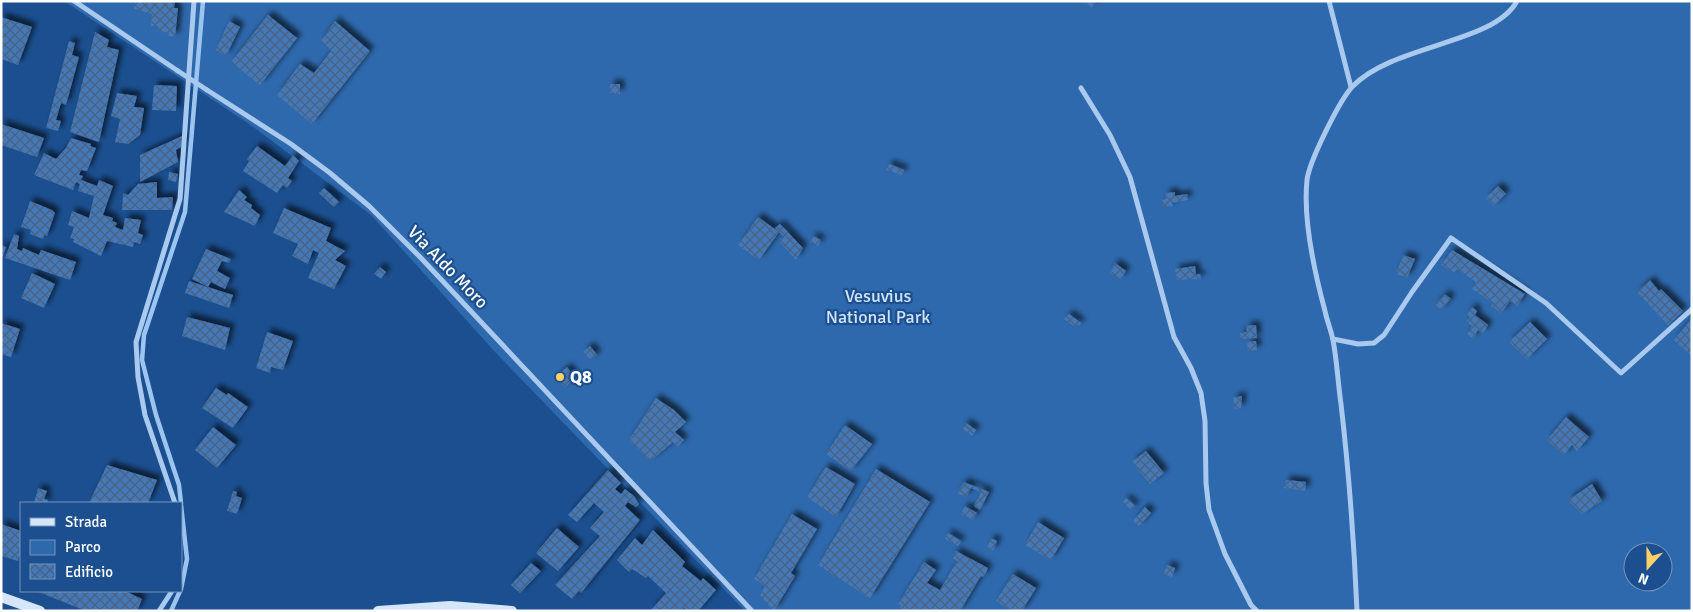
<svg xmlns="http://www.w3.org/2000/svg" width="1693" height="612" viewBox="0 0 1693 612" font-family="Signika,sans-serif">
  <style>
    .green { fill: #2e69ad; fill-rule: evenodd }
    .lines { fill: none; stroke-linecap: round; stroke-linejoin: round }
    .stream { stroke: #9cc4f0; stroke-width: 4.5 }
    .building { fill: url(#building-cross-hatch); filter: url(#shadow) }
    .minor { stroke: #a9c9ee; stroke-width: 5 }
    .secondary { stroke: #d6e6fa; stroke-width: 10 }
    .minor-bridge { stroke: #a9c9ee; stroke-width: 5 }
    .poi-dot { fill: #ffd166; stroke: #1b4f8f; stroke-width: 2 }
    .labels { text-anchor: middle; stroke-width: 4.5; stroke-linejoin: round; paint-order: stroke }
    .street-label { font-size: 18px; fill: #fff; stroke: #1b4f8f }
    .park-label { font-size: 18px; fill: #cfe3fa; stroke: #1b4f8f }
    .poi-label { font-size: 18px; font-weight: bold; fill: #fff; stroke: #1b4f8f; text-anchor: start }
  </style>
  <defs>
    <pattern id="building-cross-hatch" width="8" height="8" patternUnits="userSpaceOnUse" patternTransform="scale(1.25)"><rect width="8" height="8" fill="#4478b7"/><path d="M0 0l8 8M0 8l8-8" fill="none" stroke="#486282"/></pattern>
    <filter id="shadow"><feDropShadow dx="4.5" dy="-4.5" stdDeviation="2.5" flood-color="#0009"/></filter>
  </defs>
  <rect width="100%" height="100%" fill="#1b4f8f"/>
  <path class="green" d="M64,1H1692V611H745L496,353L371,215L252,126ZM1633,552H1663V582H1633Z"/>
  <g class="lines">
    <g class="stream">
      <path d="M181,503L179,485L156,415L142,360L144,335L185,212L203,1"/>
      <path d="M181,505L187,559L181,589"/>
      <path d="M171,611L180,591"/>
    </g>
  </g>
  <g class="building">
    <path d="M135,1H175L174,8H178L175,37L168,36L169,33L158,31V26H151L152,14L134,9Z"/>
    <path d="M1081,1H1096L1092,7Z"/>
    <path d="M268,15L297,38L260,85L231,62Z"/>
    <path d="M1,17L32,27L18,65L1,59Z"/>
    <path d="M229,21L240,27L226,56L216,50Z"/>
    <path d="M335,21L370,51L312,124L277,95L300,64L314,73L331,51L321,41Z"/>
    <path d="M95,32L109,40L107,47L119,50L99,142L70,132Z"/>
    <path d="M69,41L75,43L72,55L79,57L66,105L61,103L56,120L61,121L58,131L46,128Z"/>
    <path d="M610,84H620V94L610,93Z"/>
    <path d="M154,85L177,86L176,111L152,110Z"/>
    <path d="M117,93L137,96L134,107L144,108L140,135L128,144L115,142L120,119L111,116Z"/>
    <path d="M1,124L44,138L37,157L1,145Z"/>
    <path d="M182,136L181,147L176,150L178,162L140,182V155Z"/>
    <path d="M71,138L91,144L90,146L96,148L87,171L81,170L79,175L83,176L81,180L97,186L99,180L113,186L103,215L113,218L112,221L117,223L115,227L123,230L125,218L141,220L138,233L143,235L140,244L134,242L133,247L107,241L101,256L73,242L74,239L70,238L74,227L68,225L72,211L89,218L94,196L78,191L80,184L76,182L73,190L34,175L44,153L56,159L66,148Z"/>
    <path d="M257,146L285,166L293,155L299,161L288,178L292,181L287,188L283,185L277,193L243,171L249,161L247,159Z"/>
    <path d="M889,164L904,170L902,175L886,170Z"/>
    <path d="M169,172L178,174L176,182L168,180Z"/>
    <path d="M157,182V198L173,197L172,210H122L123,193L128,195L138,184Z"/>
    <path d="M1498,186L1506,194L1494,206L1486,198Z"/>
    <path d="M324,188L339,202L334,207L319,193Z"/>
    <path d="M239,190L247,197L244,200L252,205L251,208L260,215L255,226L224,212Z"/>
    <path d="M1175,192V196L1187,194L1188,200L1172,203L1173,206L1163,207L1162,200L1166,199L1165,193Z"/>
    <path d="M30,201L52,210L55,213L47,236L45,235L43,239L30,234L31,230L21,227Z"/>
    <path d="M284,208L331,228L326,241L345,251L335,260L346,266L334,289L308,278L319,253L313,250L308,264L292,256L298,244L273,233Z"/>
    <path d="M758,217L779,232L759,260L738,245Z"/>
    <path d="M780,224L803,248L796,260L780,242L784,237L775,228Z"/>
    <path d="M14,234L19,236L17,249L22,251L23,248L39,255L41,250L76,262L70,280L5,258Z"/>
    <path d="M813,236L821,240L818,246L810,242Z"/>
    <path d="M1,245L6,247L2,259H1Z"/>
    <path d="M206,249L231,259L229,263L222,261L217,271L230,278L225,289L211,282L208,287L192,279Z"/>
    <path d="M1452,250L1525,294L1517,306L1510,301L1501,313L1491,306L1493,303L1472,289L1476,282L1457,269L1454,273L1441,265Z"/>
    <path d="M1403,255L1415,259L1407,278L1396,274Z"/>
    <path d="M1115,263L1126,271L1120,280L1110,272Z"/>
    <path d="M1195,266L1196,275L1200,274L1201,279L1177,280L1175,269Z"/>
    <path d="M380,267L386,272L381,279L374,274Z"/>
    <path d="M32,273L55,284L44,308L21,298Z"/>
    <path d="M1650,280L1659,291L1661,289L1683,311L1668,325L1637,292Z"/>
    <path d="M189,281L233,295L229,308L185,293Z"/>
    <path d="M1445,294L1451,299L1441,310L1435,305Z"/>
    <path d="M1472,307L1477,311L1475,315L1488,325L1483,334L1478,330L1473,339L1467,334L1472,326L1466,321L1470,317L1467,314Z"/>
    <path d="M1069,314L1081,323L1079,326L1077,324L1075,327L1064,319Z"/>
    <path d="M187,317L230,328L225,350L182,336Z"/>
    <path d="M1692,318V356L1674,340Z"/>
    <path d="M1530,322L1547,339L1527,359L1509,342Z"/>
    <path d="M1,323L20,329L11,357L1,354Z"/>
    <path d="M1256,325L1257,338L1241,339L1240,333L1247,332L1246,326Z"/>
    <path d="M267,332L293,341L283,370L271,367L270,373L256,368Z"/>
    <path d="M1256,341L1257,350L1248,351L1247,342Z"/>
    <path d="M590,346L597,355L590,360L583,352Z"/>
    <path d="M567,367L576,378L565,387L556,377Z"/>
    <path d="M216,388L227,395L228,393L248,407L233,428L202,408Z"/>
    <path d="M1242,396L1241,408L1235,409L1233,398Z"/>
    <path d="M656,398L674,410L686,422L675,432L684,440L677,447L673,442L654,458L649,460L629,440Z"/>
    <path d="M1566,417L1589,437L1577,451L1572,445L1564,455L1547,440Z"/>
    <path d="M966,423L976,430L972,436L962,428Z"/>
    <path d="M845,425L872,444L851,471L826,454Z"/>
    <path d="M213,427L236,445L217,468L195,450Z"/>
    <path d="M1146,451L1164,473L1150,484L1132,462Z"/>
    <path d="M107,465L157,480L148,503H89Z"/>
    <path d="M826,467L855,484L836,517L807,497Z"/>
    <path d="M876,469L930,502L870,598L818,565Z"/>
    <path d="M608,470L621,483L615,489L621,494L625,489L634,496L639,504L636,507L628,502L625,506L640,520L581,593L579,591L572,599L555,585L600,536L590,528L604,512L594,503L577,522L568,515Z"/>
    <path d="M1286,480L1306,482L1305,491L1284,488Z"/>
    <path d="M964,482L989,492L980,510L974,506L981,492L971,488L966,497L957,493Z"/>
    <path d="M1592,484L1602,501L1582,514L1568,500Z"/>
    <path d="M38,488L47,491L44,499L48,500L47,503H34Z"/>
    <path d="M233,491L237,492L236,496L242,498L237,514L227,511Z"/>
    <path d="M1126,498L1135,506L1131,510L1123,502Z"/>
    <path d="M965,506L977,513L972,520L961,514Z"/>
    <path d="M1145,507L1151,513L1139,526L1133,521Z"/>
    <path d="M792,514L817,529L791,573L795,576L774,611L760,595L765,586L754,579Z"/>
    <path d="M1038,522L1064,538L1051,560L1025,545Z"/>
    <path d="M1,524L21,531V551L18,561L1,556Z"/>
    <path d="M557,528L579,547L558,571L536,553Z"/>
    <path d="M653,530L685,562L682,566L701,581L703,578L716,590L698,611H687L684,608L681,611H650L666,593L648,576L646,578L632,569L629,572L617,560L635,538L642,545Z"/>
    <path d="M948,533L961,541L958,546L945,539Z"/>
    <path d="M991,538L997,541L993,551L987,548Z"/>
    <path d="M956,551L988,568L984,577L981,576L960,611H898L901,605L898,604L924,562L936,570L927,583L940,590L957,561L952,558Z"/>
    <path d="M531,563L541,571L520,593L511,585Z"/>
    <path d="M1167,565L1175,568L1172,577L1164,574Z"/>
    <path d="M1013,574L1036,588L1022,611H1012L996,601Z"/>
    <path d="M36,591H125L142,599L137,611H86Z"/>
  </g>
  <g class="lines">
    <g class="minor">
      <path d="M74,1L178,71"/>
      <path d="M1329,1L1351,87"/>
      <path d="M1081,88L1110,135L1130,177L1174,337L1191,368L1201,393L1205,421L1206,483L1209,510L1225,554L1251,605L1257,611"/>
      <path d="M207,90L291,144L330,173L369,206L421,258L752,611"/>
      <path d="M1333,339L1358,344L1374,343L1384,335L1412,292L1451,238L1546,303L1621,373L1692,309"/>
      <path d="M175,503L145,415L138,377L136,342L180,199L194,1"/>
      <path d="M159,611L172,591"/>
      <path d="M1357,611C1354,541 1349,473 1341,404C1338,383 1337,361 1333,340C1331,330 1327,321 1325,311C1315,274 1303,218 1307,180C1309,162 1340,99 1353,86C1394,44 1494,44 1517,1"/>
    </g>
    <g class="secondary">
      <path d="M1,597L40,611"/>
      <path d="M378,611L450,606L512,611"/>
    </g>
    <path class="minor-bridge" d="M178,71L207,90"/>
  </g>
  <circle class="poi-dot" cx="560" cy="377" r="5"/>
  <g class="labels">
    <g class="street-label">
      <text transform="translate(448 267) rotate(46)" y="6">Via Aldo Moro</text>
    </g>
    <g class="park-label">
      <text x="878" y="302">Vesuvius<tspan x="878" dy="21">National Park</tspan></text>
    </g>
    <g class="poi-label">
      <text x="570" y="383">Q8</text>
    </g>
  </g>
  <rect width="1693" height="612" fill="none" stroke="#ffffff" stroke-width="5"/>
  <rect x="20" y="502" width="162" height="90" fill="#1b4f8f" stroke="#7695bc"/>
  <rect x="30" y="518" width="25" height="8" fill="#d6e6fa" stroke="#7695bc"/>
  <text x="65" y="527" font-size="15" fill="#ffffff">Strada</text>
  <rect x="30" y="540" width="25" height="15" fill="#2e69ad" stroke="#7695bc"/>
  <text x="65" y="552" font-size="15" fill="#ffffff">Parco</text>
  <rect x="30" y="564" width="25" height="15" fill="url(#building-cross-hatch)" stroke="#7695bc"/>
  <text x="65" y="577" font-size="15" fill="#ffffff">Edificio</text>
  <g transform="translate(1648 567) rotate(201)"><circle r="24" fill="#1b4f8f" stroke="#7695bc"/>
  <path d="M0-4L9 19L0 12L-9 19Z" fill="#ffd166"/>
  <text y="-8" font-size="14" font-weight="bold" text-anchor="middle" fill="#ffffff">N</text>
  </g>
</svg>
